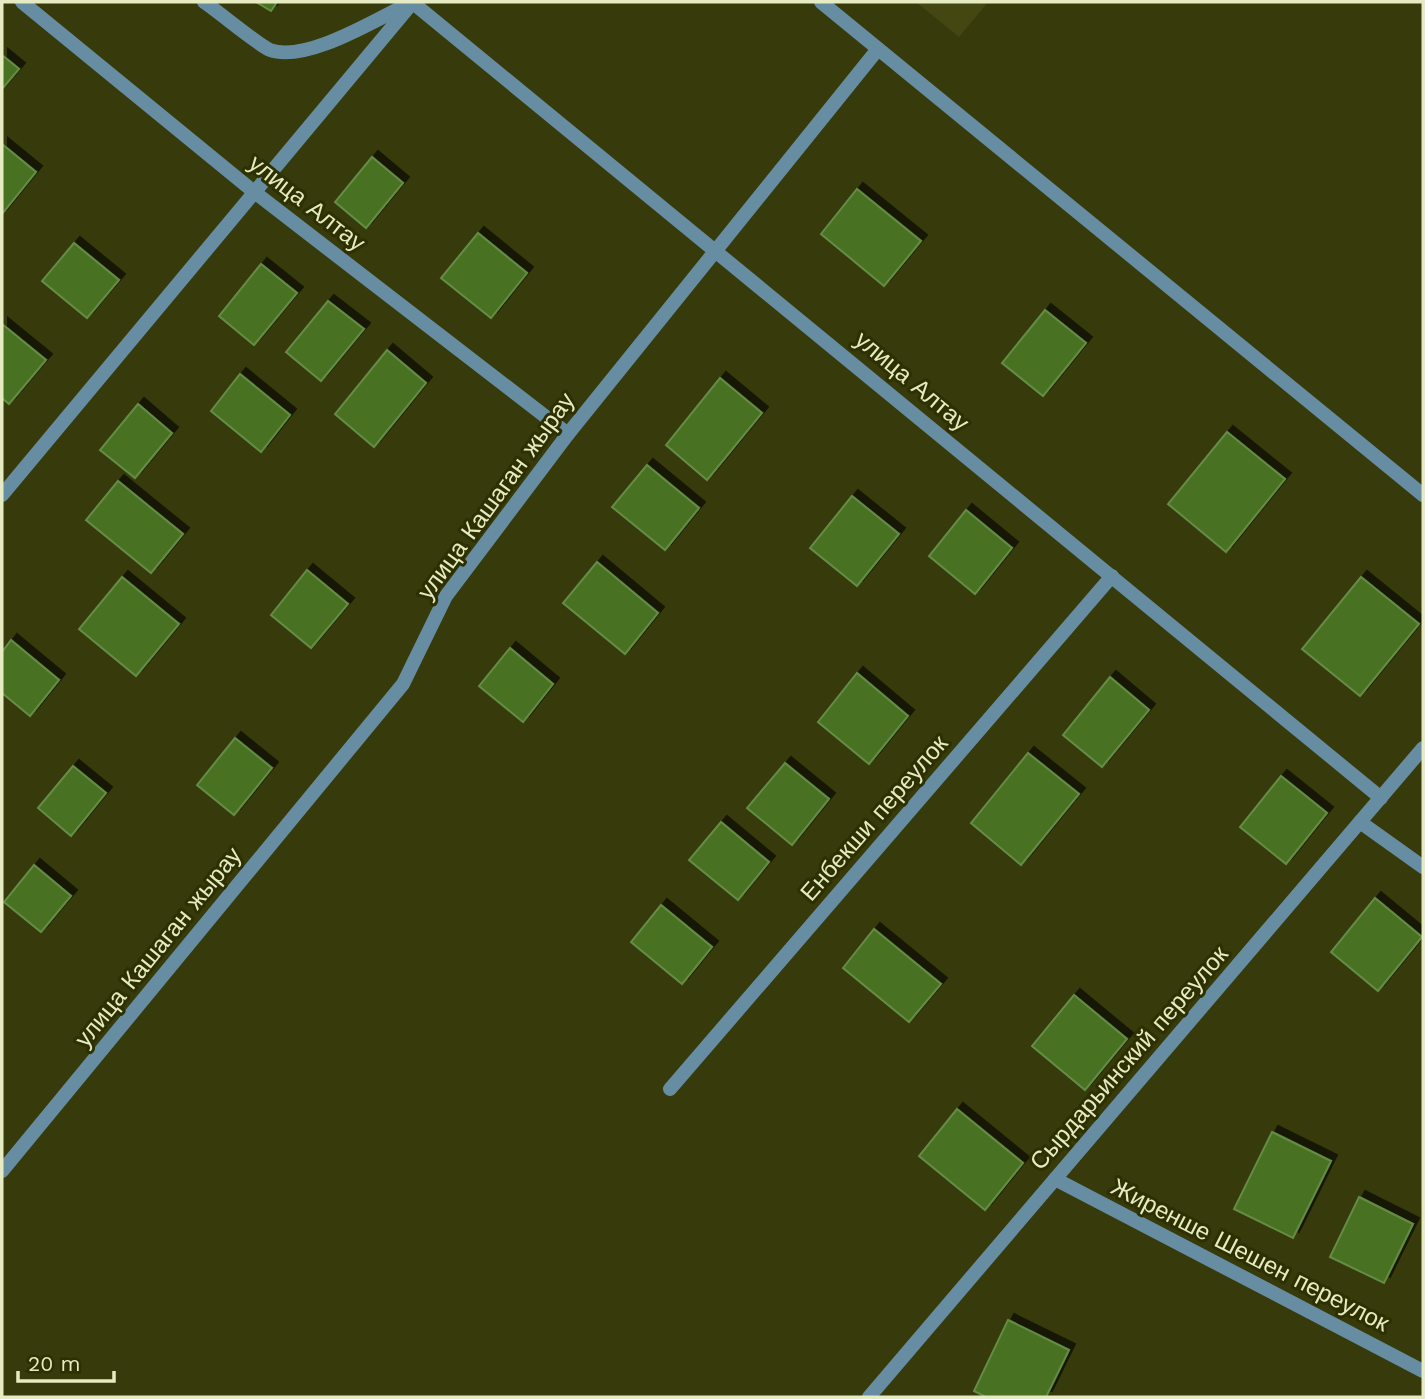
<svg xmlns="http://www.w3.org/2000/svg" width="1425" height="1399" viewBox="0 0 1425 1399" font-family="'Work Sans',sans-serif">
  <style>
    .built { fill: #444712 }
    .building { fill: #487122; stroke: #658c45; stroke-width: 2; filter: url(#shadow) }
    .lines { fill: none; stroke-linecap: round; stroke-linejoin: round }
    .minor { stroke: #678da2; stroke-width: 14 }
    .labels { text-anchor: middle; stroke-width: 6; stroke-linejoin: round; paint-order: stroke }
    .street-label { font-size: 24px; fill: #e7ebc2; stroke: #2d3000 }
  </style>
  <defs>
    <filter id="shadow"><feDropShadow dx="6" dy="-6" stdDeviation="0" flood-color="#0009"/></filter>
  </defs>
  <rect width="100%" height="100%" fill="#373a0b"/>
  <path class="built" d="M916,2H988L959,37Z"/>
  <g class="building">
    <path d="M256,2H277L271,11Z"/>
    <path d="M2,55L19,69L2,89Z"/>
    <path d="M2,144L36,172L2,214Z"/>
    <path d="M372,157L403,183L366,228L335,202Z"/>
    <path d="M857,189L921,241L884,286L821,234Z"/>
    <path d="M478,233L527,273L491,318L441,278Z"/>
    <path d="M74,243L119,280L87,318L42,281Z"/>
    <path d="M261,264L297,293L254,345L219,316Z"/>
    <path d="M328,301L364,329L321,381L286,352Z"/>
    <path d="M1045,310L1086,343L1043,396L1002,363Z"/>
    <path d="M2,324L46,360L9,404L2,398Z"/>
    <path d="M387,350L426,383L374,447L335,414Z"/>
    <path d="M240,374L290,415L261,452L211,411Z"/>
    <path d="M720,378L762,413L707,480L666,445Z"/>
    <path d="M138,404L172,433L135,478L100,450Z"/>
    <path d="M1227,432L1285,479L1226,552L1168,504Z"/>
    <path d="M647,465L699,508L665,550L612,507Z"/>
    <path d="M118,481L183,534L151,573L86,520Z"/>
    <path d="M852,496L899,534L857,586L810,548Z"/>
    <path d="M966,510L1012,548L975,594L929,556Z"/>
    <path d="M597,562L658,613L625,654L563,603Z"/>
    <path d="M307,570L348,604L311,648L271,615Z"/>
    <path d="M122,577L179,624L136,676L79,629Z"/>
    <path d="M1361,577L1419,624L1360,696L1302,649Z"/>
    <path d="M11,640L59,680L30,716L2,693V652Z"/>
    <path d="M510,648L553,684L523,722L479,686Z"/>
    <path d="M857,673L908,716L869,764L818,722Z"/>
    <path d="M1110,677L1149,710L1102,767L1063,735Z"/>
    <path d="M235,738L272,768L234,815L197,785Z"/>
    <path d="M1028,753L1079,794L1021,865L971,823Z"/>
    <path d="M785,763L829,799L792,845L747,808Z"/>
    <path d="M73,766L106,793L71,836L38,808Z"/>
    <path d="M1281,776L1327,813L1286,864L1240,827Z"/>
    <path d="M721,822L769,862L738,900L689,860Z"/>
    <path d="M34,865L71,896L41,932L4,902Z"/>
    <path d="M1375,898L1422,937L1378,991L1331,952Z"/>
    <path d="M661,905L712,947L682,984L631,942Z"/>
    <path d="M874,929L941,984L909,1022L843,968Z"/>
    <path d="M1074,995L1127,1039L1085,1090L1032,1046Z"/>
    <path d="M957,1109L1023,1163L985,1210L919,1156Z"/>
    <path d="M1272,1132L1331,1161L1293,1238L1234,1209Z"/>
    <path d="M1359,1197L1413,1224L1384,1283L1330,1257Z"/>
    <path d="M1008,1320L1069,1350L1046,1397H986L974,1391Z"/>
  </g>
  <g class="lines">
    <g class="minor">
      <path d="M22,2L253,191L568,434"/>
      <path d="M204,2C219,12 257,44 270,50C306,63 375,20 408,4"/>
      <path d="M412,2L1381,798"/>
      <path d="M821,2L1423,495"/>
      <path d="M2,495L413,2"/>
      <path d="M1360,822L1423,867"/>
      <path d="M670,1089L1112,576"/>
      <path d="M2,1171L403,684L446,596L568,434L878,49"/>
      <path d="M1055,1179L1423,1371"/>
      <path d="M869,1397L1423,748"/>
    </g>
  </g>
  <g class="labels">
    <g class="street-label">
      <text transform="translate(307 203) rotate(38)" y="8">улица Алтау</text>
      <text transform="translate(912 381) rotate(40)" y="8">улица Алтау</text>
      <text transform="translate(496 496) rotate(-54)" y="8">улица Кашаган жырау</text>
      <text transform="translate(874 818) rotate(-49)" y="8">Енбекши переулок</text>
      <text transform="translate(158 947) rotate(-51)" y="8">улица Кашаган жырау</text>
      <text transform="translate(1129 1058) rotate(-49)" y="8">Сырдарьинский переулок</text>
      <text transform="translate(1250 1255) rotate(27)" y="8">Жиренше Шешен переулок</text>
    </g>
  </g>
  <rect width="1425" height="1399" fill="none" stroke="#e7ebc2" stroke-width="7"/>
  <path d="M18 1371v10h96v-10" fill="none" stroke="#e7ebc2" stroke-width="3.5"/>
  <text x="28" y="1371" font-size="21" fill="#e7ebc2" stroke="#2d3000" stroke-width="5" paint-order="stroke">20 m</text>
</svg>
